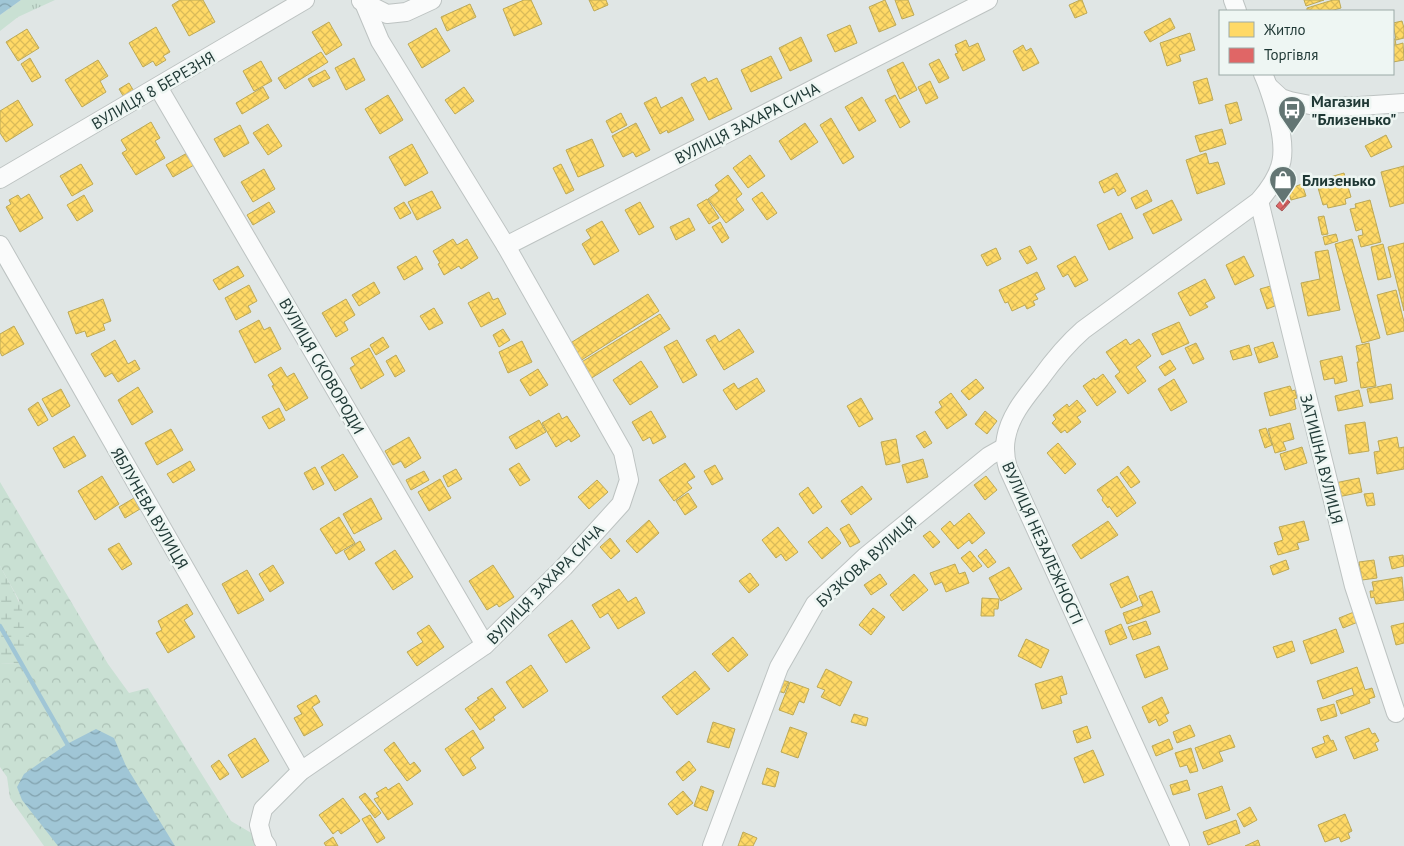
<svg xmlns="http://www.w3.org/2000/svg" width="1404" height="846" viewBox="0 0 1404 846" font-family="'PT Sans',sans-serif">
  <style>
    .grass { fill: url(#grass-tufts) }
    .forest { fill: url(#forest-crowns) }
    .wetland { fill: url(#wetland-marsh) }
    .water { fill: url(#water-waves) }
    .homes { fill: url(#homes-cross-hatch); stroke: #bca957 }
    .shops { fill: url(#shops-cross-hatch); stroke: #a65857 }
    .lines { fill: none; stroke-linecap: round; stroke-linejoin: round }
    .stream { stroke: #a0c6d6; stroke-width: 4.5 }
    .minor-casing { stroke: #bdc3c2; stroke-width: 20 }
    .minor { stroke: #fafbfb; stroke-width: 18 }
    .labels { text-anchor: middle; stroke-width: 5; stroke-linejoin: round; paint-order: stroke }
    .street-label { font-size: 16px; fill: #1f3835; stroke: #eef6f3 }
    .poi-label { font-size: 16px; font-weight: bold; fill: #1f3835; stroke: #eef6f3; text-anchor: start }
  </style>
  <defs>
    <pattern id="grass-tufts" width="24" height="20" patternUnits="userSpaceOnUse" patternTransform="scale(1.25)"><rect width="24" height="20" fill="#c9e0d3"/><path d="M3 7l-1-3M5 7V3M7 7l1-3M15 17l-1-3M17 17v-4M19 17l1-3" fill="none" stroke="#acc1b6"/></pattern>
    <pattern id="forest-crowns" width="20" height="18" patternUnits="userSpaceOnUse" patternTransform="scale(1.25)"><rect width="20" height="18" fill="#c9e0d3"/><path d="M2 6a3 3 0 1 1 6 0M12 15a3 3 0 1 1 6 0" fill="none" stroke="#acc1b6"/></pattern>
    <pattern id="wetland-marsh" width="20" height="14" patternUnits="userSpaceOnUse" patternTransform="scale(1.25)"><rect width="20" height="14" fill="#c9e0d3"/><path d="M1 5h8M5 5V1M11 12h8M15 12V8" fill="none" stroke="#acc1b6"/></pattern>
    <pattern id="water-waves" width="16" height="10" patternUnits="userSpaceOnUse" patternTransform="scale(1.25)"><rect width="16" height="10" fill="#a0c6d6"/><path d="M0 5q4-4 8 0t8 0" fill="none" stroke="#82a2ae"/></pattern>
    <pattern id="homes-cross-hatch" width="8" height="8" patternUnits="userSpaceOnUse" patternTransform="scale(1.25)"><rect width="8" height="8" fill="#ffd966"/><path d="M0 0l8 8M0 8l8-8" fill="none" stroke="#dabb59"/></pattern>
    <pattern id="shops-cross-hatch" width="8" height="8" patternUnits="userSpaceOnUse" patternTransform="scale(1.25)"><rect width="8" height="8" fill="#e06666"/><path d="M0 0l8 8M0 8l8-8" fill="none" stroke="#b55555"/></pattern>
  </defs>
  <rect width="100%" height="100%" fill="#e0e6e5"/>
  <path class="grass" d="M21,0H55L18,17L0,31V15Z"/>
  <path class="forest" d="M0,482L108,664L129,693L148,688L231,821L263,840L267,846H44L10,798L7,777L0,767V663L20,664L19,600L0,566Z"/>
  <path class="wetland" d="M0,566C11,586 36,627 27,650C26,655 22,659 19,664L0,663Z"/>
  <g class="water">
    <path d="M0,0H21L0,15Z"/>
    <path d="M96,729L114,738L126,766L175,846H58L22,800L17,787L24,774L67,744Z"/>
  </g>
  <g class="homes">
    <path d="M180,0H203L215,22L189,36L172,5Z"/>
    <path d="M524,0H531L542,24L514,36L503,9Z"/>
    <path d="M589,0H606L608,5L594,11Z"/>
    <path d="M885,0L896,25L879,32L869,7Z"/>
    <path d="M895,0H908L914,15L902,19Z"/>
    <path d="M1080,0H1082L1087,13L1075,18L1069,5Z"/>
    <path d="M1304,0H1324L1306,6Z"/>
    <path d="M1333,0H1339L1341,8L1330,11H1307V8Z"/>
    <path d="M470,4L476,17L447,31L441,17Z"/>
    <path d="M1170,18L1175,28L1150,42L1144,32Z"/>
    <path d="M1402,21L1404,28V38L1396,40L1393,23Z"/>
    <path d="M329,22L342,45L326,55L312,32Z"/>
    <path d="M850,25L857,43L835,52L827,35Z"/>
    <path d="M156,27L170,52L163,56L166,60L156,66L153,61L143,67L129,43Z"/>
    <path d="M436,28L450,51L422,68L408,44Z"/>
    <path d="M27,29L39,48L18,61L6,42Z"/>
    <path d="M1190,33L1195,50L1179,55L1181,61L1167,66L1160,43Z"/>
    <path d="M801,37L812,61L790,71L779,48Z"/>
    <path d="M1393,39H1395L1396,45L1403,43L1404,60L1393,62Z"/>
    <path d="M966,40L969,47L978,43L985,60L963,71L955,54L958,53L955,45Z"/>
    <path d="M1023,45L1026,51L1031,48L1039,63L1023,71L1013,51Z"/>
    <path d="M321,52L328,62L285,89L278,78Z"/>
    <path d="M771,56L782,78L751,92L741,70Z"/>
    <path d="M30,58L41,77L32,82L21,64Z"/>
    <path d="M354,58L365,80L346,90L335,68Z"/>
    <path d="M939,59L949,78L939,83L929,64Z"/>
    <path d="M98,60L108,76L100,81L106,92L82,107L65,80Z"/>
    <path d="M261,61L272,81L254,91L243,71Z"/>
    <path d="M903,62L917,90L900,99L887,70Z"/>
    <path d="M325,70L330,78L313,87L308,79Z"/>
    <path d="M705,77L708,82L717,78L732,109L709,120L691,84Z"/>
    <path d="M1207,78L1213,100L1199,104L1193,82Z"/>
    <path d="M930,81L938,98L926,104L918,87Z"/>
    <path d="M129,83L138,98L128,104L119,89Z"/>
    <path d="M263,87L269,98L242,114L236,103Z"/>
    <path d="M464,87L474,101L455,114L445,100Z"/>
    <path d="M388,95L403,120L380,134L365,109Z"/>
    <path d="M895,95L910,122L900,128L885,100Z"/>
    <path d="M656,97L661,108L682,97L694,120L668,133L667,130L660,134L644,103Z"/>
    <path d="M862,97L876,121L859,131L845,107Z"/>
    <path d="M18,100L33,125L6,142L0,133V111Z"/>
    <path d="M1237,102L1242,120L1230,124L1225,105Z"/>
    <path d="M621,113L627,125L612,133L606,121Z"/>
    <path d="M831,118L854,157L843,164L820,125Z"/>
    <path d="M151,122L160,138L155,141L165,158L136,175L122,153L127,150L121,140Z"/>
    <path d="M636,123L650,150L636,157L633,152L623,157L612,136Z"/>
    <path d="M805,123L818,142L791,160L779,141Z"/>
    <path d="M268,124L282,146L268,155L253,133Z"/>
    <path d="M240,125L249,143L224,157L214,139Z"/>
    <path d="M1222,129L1226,144L1200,152L1195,136Z"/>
    <path d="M1386,135L1392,147L1371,157L1365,146Z"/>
    <path d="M592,139L604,166L578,177L566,150Z"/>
    <path d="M412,144L428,173L405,186L389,157Z"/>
    <path d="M187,153L194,165L173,177L166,165Z"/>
    <path d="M1206,153L1209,164L1218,162L1225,184L1197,194L1186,160Z"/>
    <path d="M750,155L765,176L748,188L733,168Z"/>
    <path d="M81,164L93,184L72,196L60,176Z"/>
    <path d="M561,164L574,190L566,194L553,168Z"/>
    <path d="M1404,166V203L1390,207L1381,172Z"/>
    <path d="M264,169L275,189L253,202L241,182Z"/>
    <path d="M1117,173L1126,191L1118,196L1114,188L1104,193L1099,182Z"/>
    <path d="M1344,173L1351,197L1345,199L1346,204L1328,208L1327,204L1323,205L1316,181Z"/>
    <path d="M728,175L742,194L736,199L744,210L726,223L708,199L719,191L715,185Z"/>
    <path d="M1302,184L1306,196L1291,200L1288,189Z"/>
    <path d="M1147,190L1152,201L1136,209L1131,198Z"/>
    <path d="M432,191L441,208L417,220L408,202Z"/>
    <path d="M762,192L777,213L767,220L752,199Z"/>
    <path d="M29,194L43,218L20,232L6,207L11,204L9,200L18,195L21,199Z"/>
    <path d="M84,195L93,211L77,221L67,205Z"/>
    <path d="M707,199L719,218L709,224L697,205Z"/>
    <path d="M1172,200L1182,220L1153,234L1143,214Z"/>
    <path d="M1370,200L1381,242L1361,247L1358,236L1363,235L1362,229L1356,231L1350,209L1356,208L1355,204Z"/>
    <path d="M269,202L275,212L253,225L247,215Z"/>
    <path d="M404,202L411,213L400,219L394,208Z"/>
    <path d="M640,202L654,227L639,235L625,210Z"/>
    <path d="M1121,213L1133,238L1109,250L1097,225Z"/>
    <path d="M1324,216L1328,234L1322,235L1318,217Z"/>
    <path d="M689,218L695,230L676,240L670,227Z"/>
    <path d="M602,221L619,251L594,265L582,244L591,238L586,230Z"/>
    <path d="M720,222L729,238L722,243L712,227Z"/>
    <path d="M1336,234L1338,241L1325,245L1323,237Z"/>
    <path d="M453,239L457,245L467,239L478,258L461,269L459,266L444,275L438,264L440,263L433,251Z"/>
    <path d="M1352,239L1380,338L1362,343L1335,244Z"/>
    <path d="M1404,243V311L1388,247Z"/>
    <path d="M1383,244L1391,277L1378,280L1371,247Z"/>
    <path d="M1030,246L1037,259L1027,264L1019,251Z"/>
    <path d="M996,248L1001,259L987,266L981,255Z"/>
    <path d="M1328,250L1340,310L1308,316L1301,283L1320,279L1315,252Z"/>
    <path d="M416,256L423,269L404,280L397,267Z"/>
    <path d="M1075,256L1088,280L1075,287L1068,274L1063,277L1057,266Z"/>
    <path d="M1244,256L1254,276L1235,285L1226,265Z"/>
    <path d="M238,266L244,276L219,290L213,280Z"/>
    <path d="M1037,272L1045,289L1035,294L1038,299L1033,301L1035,305L1027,309L1025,305L1012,311L1008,302L1005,303L999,290Z"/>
    <path d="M1205,279L1215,298L1205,303L1208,307L1190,316L1178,293Z"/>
    <path d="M374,282L380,293L359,306L352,295Z"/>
    <path d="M249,285L257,301L248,306L251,312L236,320L225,298Z"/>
    <path d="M1274,285L1280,304L1267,309L1260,289Z"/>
    <path d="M1396,290L1404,322V331L1387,335L1377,295Z"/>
    <path d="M489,292L493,300L498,298L506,314L481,327L468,303Z"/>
    <path d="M648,294L659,311L580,361L569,344Z"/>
    <path d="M103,299L111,321L103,324L105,330L87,337L85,331L76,334L68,312Z"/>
    <path d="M346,299L355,315L344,322L348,330L336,337L322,313Z"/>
    <path d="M434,308L443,323L429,330L420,316Z"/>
    <path d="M660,314L670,329L590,379L580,363Z"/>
    <path d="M259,320L264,330L270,327L281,349L255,363L239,331Z"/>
    <path d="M1179,322L1189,343L1162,355L1152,334Z"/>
    <path d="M14,326L24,344L2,356L0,352V334Z"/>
    <path d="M503,329L510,340L499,347L493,335Z"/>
    <path d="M739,329L754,352L724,370L706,340L715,335L719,342Z"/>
    <path d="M383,337L389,347L376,355L370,345Z"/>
    <path d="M1126,339L1130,345L1139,339L1151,356L1136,367L1146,381L1128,394L1115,376L1120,372L1106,352Z"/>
    <path d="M115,340L128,364L135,360L140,369L118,382L112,373L105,377L91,354Z"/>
    <path d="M677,340L697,375L683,383L664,347Z"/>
    <path d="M522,341L532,362L508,373L499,352Z"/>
    <path d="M1273,342L1278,357L1259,363L1254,348Z"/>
    <path d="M1196,343L1204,359L1193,364L1185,348Z"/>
    <path d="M1369,343L1376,386L1361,388L1357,362H1359L1356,346Z"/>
    <path d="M1249,345L1252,355L1233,360L1230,351Z"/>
    <path d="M369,348L384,375L361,389L350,368L355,365L351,358Z"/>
    <path d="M396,355L405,371L395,377L386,361Z"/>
    <path d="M1342,356L1347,381L1335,384L1334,378L1324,380L1320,361Z"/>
    <path d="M1170,360L1176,369L1165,376L1159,367Z"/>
    <path d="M641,361L658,387L630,405L613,380Z"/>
    <path d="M281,367L287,377L294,373L308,398L286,411L272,386L274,385L268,375Z"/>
    <path d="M538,369L548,385L530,396L520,380Z"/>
    <path d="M1103,374L1116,392L1097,406L1083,386L1094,378L1095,380Z"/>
    <path d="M757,378L765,391L736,410L723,390L734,383L738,389Z"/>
    <path d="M976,379L984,388L969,400L961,391Z"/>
    <path d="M1174,379L1187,402L1171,411L1158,389Z"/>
    <path d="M1391,384L1393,399L1370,403L1367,389Z"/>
    <path d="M1290,386L1292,391L1295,390L1297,398L1294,399L1296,409L1270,416L1264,393Z"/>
    <path d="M138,387L153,412L132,425L118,400Z"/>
    <path d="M61,389L70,406L52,417L42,399Z"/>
    <path d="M1359,390L1363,406L1338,411L1335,396Z"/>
    <path d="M951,393L967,415L947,429L935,412L942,407L939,402Z"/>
    <path d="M861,398L873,419L859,427L847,406Z"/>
    <path d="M1077,400L1086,411L1077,417L1081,422L1067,433L1065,430L1061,433L1052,423L1056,419L1053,415L1067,404L1069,407Z"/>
    <path d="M38,402L48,420L38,426L28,409Z"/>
    <path d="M279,408L285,420L269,429L262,417Z"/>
    <path d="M651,411L666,437L653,444L650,437L643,441L632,422Z"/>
    <path d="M985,411L997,421L987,434L975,424Z"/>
    <path d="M559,413L562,419L567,416L580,436L571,442L569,439L556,447L542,423Z"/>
    <path d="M539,420L546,432L516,449L509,437Z"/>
    <path d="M1365,422L1369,451L1349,454L1345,425Z"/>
    <path d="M1290,423L1294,439L1283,442L1286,450L1275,453L1268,429Z"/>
    <path d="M1266,428L1272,445L1265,448L1259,430Z"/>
    <path d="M171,429L183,450L157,465L145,443Z"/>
    <path d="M925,431L932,443L924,448L916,436Z"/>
    <path d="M74,436L86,456L64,468L53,448Z"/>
    <path d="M409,437L421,458L405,468L401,461L393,465L385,451Z"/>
    <path d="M1397,437L1399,448L1404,447V469L1377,474L1374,452L1380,451L1378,441Z"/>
    <path d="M896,439L900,462L886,465L881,442Z"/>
    <path d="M1058,443L1076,464L1065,474L1047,453Z"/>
    <path d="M1302,447L1307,463L1285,470L1280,454Z"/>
    <path d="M343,454L358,477L335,491L321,467Z"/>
    <path d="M923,459L928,477L907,483L902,465Z"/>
    <path d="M190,461L195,470L173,483L167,474Z"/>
    <path d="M519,463L530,480L520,486L509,469Z"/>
    <path d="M685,463L695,477L687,482L692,488L674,501L659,480Z"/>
    <path d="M715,465L723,479L712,485L704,471Z"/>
    <path d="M1128,466L1140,482L1131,488L1120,473Z"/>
    <path d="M315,467L324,484L313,490L304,473Z"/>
    <path d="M456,469L462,479L448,487L443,476Z"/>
    <path d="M424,471L429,480L411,490L406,480Z"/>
    <path d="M102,476L119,504L95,520L78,491Z"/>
    <path d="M986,476L997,490L985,500L974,485Z"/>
    <path d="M1117,476L1136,503L1117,517L1109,506L1108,508L1102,500L1103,498L1097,490Z"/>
    <path d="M1359,478L1362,492L1338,497L1335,483Z"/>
    <path d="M440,479L451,498L429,511L418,492Z"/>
    <path d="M597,480L608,492L589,509L578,497Z"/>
    <path d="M862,486L872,499L851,515L841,501Z"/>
    <path d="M808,487L822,507L813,514L799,494Z"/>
    <path d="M688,493L697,507L685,515L676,501Z"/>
    <path d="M1373,493L1375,505L1367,506L1364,494Z"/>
    <path d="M134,498L140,509L125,518L119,507Z"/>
    <path d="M371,498L382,519L354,534L343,514Z"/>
    <path d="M969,513L985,533L972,544L969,540L958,549L941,529L950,521L954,526Z"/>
    <path d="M339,517L355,543L336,554L320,529Z"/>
    <path d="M649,520L659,533L637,553L626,541Z"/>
    <path d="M1108,521L1118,535L1081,559L1072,545Z"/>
    <path d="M1304,521L1309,540L1297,543L1299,549L1278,555L1274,543L1283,540L1279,527Z"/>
    <path d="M849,524L860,542L850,547L840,529Z"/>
    <path d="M778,527L798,552L786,561L781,554L776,558L762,540Z"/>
    <path d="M827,527L841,543L822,559L808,542Z"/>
    <path d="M930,531L940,542L933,548L923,536Z"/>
    <path d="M610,538L620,551L611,559L600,547Z"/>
    <path d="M360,541L365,550L349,560L344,551Z"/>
    <path d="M119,543L132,564L122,570L108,549Z"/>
    <path d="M986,549L996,562L988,568L978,556Z"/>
    <path d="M395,550L413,577L393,590L375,563Z"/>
    <path d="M970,551L982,566L973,572L961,558Z"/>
    <path d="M1403,555L1404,566L1392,569L1389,557Z"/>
    <path d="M1286,560L1289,569L1273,575L1270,566Z"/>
    <path d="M1374,560L1377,578L1362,580L1359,562Z"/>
    <path d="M955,564L959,574L965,572L969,583L946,592L942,582L935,585L930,573Z"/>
    <path d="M273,565L284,583L270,592L259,574Z"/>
    <path d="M493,565L514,597L499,607L497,604L487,610L469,581Z"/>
    <path d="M1009,567L1022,589L1001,601L989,578Z"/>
    <path d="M247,570L264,600L238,614L222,584Z"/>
    <path d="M750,573L759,585L749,593L739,581Z"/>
    <path d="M880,574L887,584L871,595L864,585Z"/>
    <path d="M914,574L928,590L903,611L890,595Z"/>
    <path d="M1128,576L1138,600L1121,608L1110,584Z"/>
    <path d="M1402,577L1404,600L1376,604L1374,597L1371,598L1370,591H1374L1372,582Z"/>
    <path d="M619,589L628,602L636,597L645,613L618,629L608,613L600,618L592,605Z"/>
    <path d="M1152,591L1160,612L1127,624L1123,613L1143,606L1139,596Z"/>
    <path d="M982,598L999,599L998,609H994V616H981Z"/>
    <path d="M187,604L193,614L184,620L195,637L168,653L156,633L162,630L158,621Z"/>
    <path d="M873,608L885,617L871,635L859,625Z"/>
    <path d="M1354,612L1358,622L1343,628L1339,618Z"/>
    <path d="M572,620L590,648L566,663L548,635Z"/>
    <path d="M1146,621L1151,634L1133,640L1128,627Z"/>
    <path d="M1404,623V643L1396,645L1391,626Z"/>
    <path d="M1121,624L1127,638L1110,645L1105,631Z"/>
    <path d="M429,625L444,647L417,666L407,652L423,642L417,633Z"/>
    <path d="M1336,629L1344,652L1311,664L1303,641Z"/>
    <path d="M733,637L748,655L728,672L712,654Z"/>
    <path d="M1026,639L1049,650L1041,668L1018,656Z"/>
    <path d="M1292,641L1295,651L1277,658L1273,647Z"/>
    <path d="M1159,646L1168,669L1145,678L1136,655Z"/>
    <path d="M531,665L548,691L523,708L506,682Z"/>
    <path d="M1357,667L1365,690L1372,688L1375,697L1369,699L1370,703L1341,714L1336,701L1354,695L1352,688L1323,699L1317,681Z"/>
    <path d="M826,669L852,682L840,706L821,697L825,690L817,687Z"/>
    <path d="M695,671L710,689L677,715L662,697Z"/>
    <path d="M1062,676L1067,694L1060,696L1062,703L1042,709L1035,684Z"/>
    <path d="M782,680L789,682L784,693L778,691Z"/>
    <path d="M790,682L809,689L804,703L799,701L793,715L779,710Z"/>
    <path d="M492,688L506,708L493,717L495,720L480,730L465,709L479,699L477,698Z"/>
    <path d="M316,695L320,702L312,707L323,725L304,736L294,718L302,714L297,706Z"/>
    <path d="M1162,697L1169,713L1165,715L1168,721L1159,726L1156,719L1149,723L1142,707Z"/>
    <path d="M1334,704L1337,716L1321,721L1317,709Z"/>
    <path d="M854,714L868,718L866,726L851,722Z"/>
    <path d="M713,722L735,729L729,748L707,742Z"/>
    <path d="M1190,725L1195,736L1177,743L1173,732Z"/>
    <path d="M1087,726L1091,738L1077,743L1073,731Z"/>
    <path d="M790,727L807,733L798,758L781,752Z"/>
    <path d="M1369,728L1372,734L1375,733L1379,741L1375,743L1378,750L1354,759L1345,737Z"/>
    <path d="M473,730L484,748L470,758L476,768L463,776L445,749Z"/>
    <path d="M1230,735L1235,747L1219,752L1223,761L1203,769L1195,748Z"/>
    <path d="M1328,735L1331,741L1333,740L1337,750L1316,758L1312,748L1325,743L1323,737Z"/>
    <path d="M255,738L269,761L242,778L228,755Z"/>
    <path d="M1169,739L1173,749L1156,756L1152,746Z"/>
    <path d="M394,742L410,765L414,762L421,771L407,781L384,750Z"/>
    <path d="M1191,748L1198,771L1190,773L1187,765L1180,767L1175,753Z"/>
    <path d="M1093,750L1104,775L1084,783L1074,758Z"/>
    <path d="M219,760L229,774L220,780L211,766Z"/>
    <path d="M689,761L696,770L683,781L676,772Z"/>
    <path d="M767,768L779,772L775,787L762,784Z"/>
    <path d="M1187,780L1190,790L1173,795L1170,785Z"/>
    <path d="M399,783L413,804L388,820L374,799L379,797L376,793L386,787L388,790Z"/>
    <path d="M701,786L714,791L707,811L694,806Z"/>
    <path d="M1222,786L1230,810L1206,819L1198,794Z"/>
    <path d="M683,791L693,803L677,815L668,804Z"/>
    <path d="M365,793L381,813L375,818L359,797Z"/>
    <path d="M343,798L360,821L341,834L338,830L333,834L319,815Z"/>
    <path d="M1250,807L1257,820L1244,827L1237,814Z"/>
    <path d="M1345,814L1352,831L1348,833L1350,838L1341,842L1339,837L1325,842L1318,825Z"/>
    <path d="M370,815L385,838L377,843L362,819Z"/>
    <path d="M1236,820L1240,833L1208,845L1203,832Z"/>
    <path d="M743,832L757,838L753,846H738Z"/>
    <path d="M333,837L338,846H326L324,843Z"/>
    <path d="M1258,840L1260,846H1245Z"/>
  </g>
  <path class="shops" d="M1284,197L1290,202L1282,211L1276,206Z"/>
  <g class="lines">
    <path class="stream" d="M0,626L69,747"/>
    <defs>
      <g id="minor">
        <path d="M1233,0L1237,11"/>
        <path d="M361,1L387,14L406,12L432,0"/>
        <path d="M158,87L485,645"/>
        <path d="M1269,87L1281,98L1290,101L1320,107L1359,106L1404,103"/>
        <path d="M0,179L305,0"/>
        <path d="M1259,201L1354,586L1396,713"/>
        <path d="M0,245L301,771"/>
        <path d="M506,246L988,0"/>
        <path d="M267,846L263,840L259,825L263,809L301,771L485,645L564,567L621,504L629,480L623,452L506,246L380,41L364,3"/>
        <path d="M712,846L779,667L815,604L865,557L989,456L1005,447"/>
        <path d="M1180,846L1008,468C1005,458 1004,448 1006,438C1010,415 1026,397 1040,379C1053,361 1067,344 1083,330L1259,201C1285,171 1287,153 1277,115C1273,101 1269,87 1263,74"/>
      </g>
    </defs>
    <use href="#minor" class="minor-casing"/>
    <use href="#minor" class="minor"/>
  </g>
  <defs>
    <symbol id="bus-pin" viewBox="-11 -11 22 30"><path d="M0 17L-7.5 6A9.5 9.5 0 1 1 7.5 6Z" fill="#637573" stroke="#eef6f3"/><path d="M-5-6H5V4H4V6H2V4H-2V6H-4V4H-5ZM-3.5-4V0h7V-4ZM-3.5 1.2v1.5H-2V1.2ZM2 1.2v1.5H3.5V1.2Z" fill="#fff"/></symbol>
    <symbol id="shop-pin" viewBox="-11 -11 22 30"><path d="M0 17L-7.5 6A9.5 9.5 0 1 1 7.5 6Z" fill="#637573" stroke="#eef6f3"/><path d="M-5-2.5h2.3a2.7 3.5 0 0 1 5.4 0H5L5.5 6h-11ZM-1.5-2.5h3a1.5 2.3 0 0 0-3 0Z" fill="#fff"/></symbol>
  </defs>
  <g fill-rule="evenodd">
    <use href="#bus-pin" x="1276" y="94" width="32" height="43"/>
    <use href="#shop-pin" x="1267" y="164" width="32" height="43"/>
  </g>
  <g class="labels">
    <g class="street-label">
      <text transform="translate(153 90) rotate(-30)" y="6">ВУЛИЦЯ 8 БЕРЕЗНЯ</text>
      <text transform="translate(747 123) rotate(-27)" y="6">ВУЛИЦЯ ЗАХАРА СИЧА</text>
      <text transform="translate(322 366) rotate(60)" y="6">ВУЛИЦЯ СКОВОРОДИ</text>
      <text transform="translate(1322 459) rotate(76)" y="6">ЗАТИШНА ВУЛИЦЯ</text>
      <text transform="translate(150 508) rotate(60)" y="6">ЯБЛУНЕВА ВУЛИЦЯ</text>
      <text transform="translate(1043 543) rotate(66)" y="6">ВУЛИЦЯ НЕЗАЛЕЖНОСТІ</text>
      <text transform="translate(866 561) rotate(-42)" y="6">БУЗКОВА ВУЛИЦЯ</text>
      <text transform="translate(545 584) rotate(-46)" y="6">ВУЛИЦЯ ЗАХАРА СИЧА</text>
    </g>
    <g class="poi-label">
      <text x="1311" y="107">Магазин<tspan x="1311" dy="18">"Близенько"</tspan></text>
      <text x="1302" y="186">Близенько</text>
    </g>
  </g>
  <rect x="1219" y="10" width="175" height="65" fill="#eef6f3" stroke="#9baaa7"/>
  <rect x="1229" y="22" width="25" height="15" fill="#ffd966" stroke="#9baaa7"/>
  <text x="1264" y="35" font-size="15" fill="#1f3835">Житло</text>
  <rect x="1229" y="48" width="25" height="15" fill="#e06666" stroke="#9baaa7"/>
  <text x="1264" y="60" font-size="15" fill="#1f3835">Торгівля</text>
</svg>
